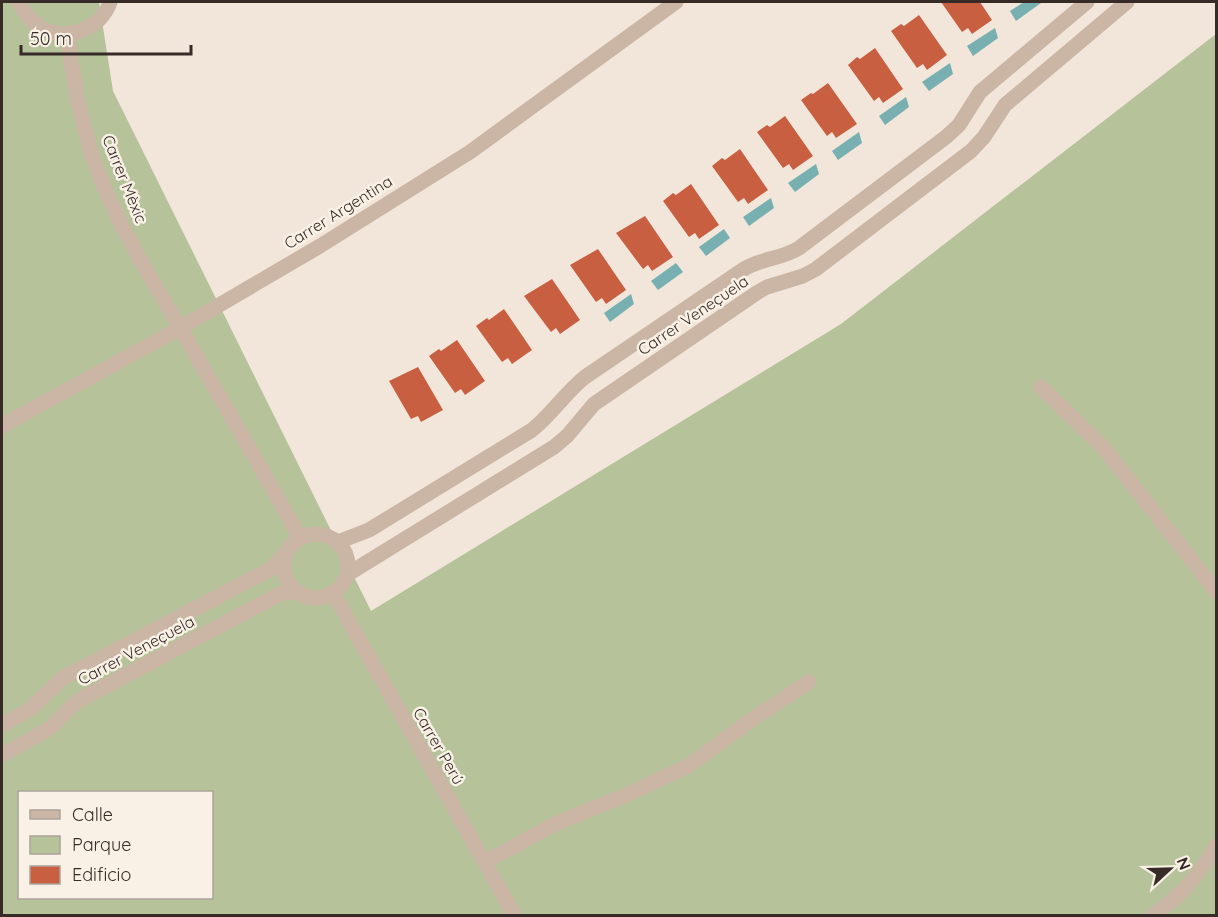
<svg xmlns="http://www.w3.org/2000/svg" width="1218" height="917" viewBox="0 0 1218 917" font-family="Quicksand,sans-serif">
  <style>
    .green { fill: #b5c29a; fill-rule: evenodd }
    .water { fill: #78afb0 }
    .building { fill: #c95f41 }
    .lines { fill: none; stroke-linecap: round; stroke-linejoin: round }
    .minor { stroke: #cbb6a6; stroke-width: 15 }
    .labels { text-anchor: middle; stroke-width: 5; stroke-linejoin: round; paint-order: stroke }
    .street-label { font-size: 16px; fill: #362b27; stroke: #faf1e6 }
  </style>
  <rect width="100%" height="100%" fill="#f2e6da"/>
  <path class="green" d="M2,2H99L113,91L371,611L841,324L1216,34V915L2,916ZM20,792H212V898H20Z"/>
  <g class="water">
    <path d="M1024,2H1040L1041,3L1016,21L1010,11Z"/>
    <path d="M995,28L998,38L973,56L967,46Z"/>
    <path d="M950,63L953,74L929,91L922,82Z"/>
    <path d="M906,97L909,107L885,125L879,116Z"/>
    <path d="M859,132L862,143L838,160L832,151Z"/>
    <path d="M816,164L819,174L795,192L788,183Z"/>
    <path d="M771,198L774,208L749,226L743,217Z"/>
    <path d="M724,229L730,238L706,256L699,247Z"/>
    <path d="M676,263L683,272L658,290L651,281Z"/>
    <path d="M631,294L634,304L610,322L604,313Z"/>
  </g>
  <g class="building">
    <path d="M941,2H980L992,20L972,34L968,28L962,32Z"/>
    <path d="M919,15L947,55L927,70L923,64L917,68L891,31L901,24L904,26Z"/>
    <path d="M875,48L903,89L883,103L879,97L874,101L848,65L857,57L860,59Z"/>
    <path d="M828,83L857,124L836,138L832,132L827,136L801,100L811,93L813,94Z"/>
    <path d="M785,116L813,156L793,170L789,164L783,168L757,132L767,125L770,127Z"/>
    <path d="M740,149L768,190L748,204L744,198L738,202L712,166L722,158L725,160Z"/>
    <path d="M691,184L719,225L699,239L695,233L689,237L663,201L673,193L676,195Z"/>
    <path d="M645,216L673,257L652,271L648,265L643,269L616,233Z"/>
    <path d="M598,249L626,290L606,304L602,298L596,302L570,265Z"/>
    <path d="M552,279L580,320L560,334L556,328L551,332L524,296Z"/>
    <path d="M504,309L532,350L512,364L508,358L502,362L476,326L487,318L489,320Z"/>
    <path d="M457,340L485,381L465,395L461,389L455,393L429,356L439,349L441,351Z"/>
    <path d="M418,367L443,410L421,422L418,416L411,419L389,381Z"/>
  </g>
  <g class="lines">
    <g class="minor">
      <path d="M19,2C24,11 30,21 40,27C65,42 101,30 110,2"/>
      <path d="M68,33C72,76 80,117 93,158C114,221 152,279 185,336C223,403 263,470 300,538"/>
      <path d="M1041,387L1104,448L1216,591"/>
      <path d="M2,426L180,328L320,246L470,152L676,2"/>
      <circle cx="316" cy="566" r="32"/>
      <path d="M338,542L369,530L532,430C552,414 565,393 585,377L744,269C762,258 782,259 799,248L946,137L959,125L980,92L1087,2"/>
      <path d="M348,574L554,447L567,436L594,404L758,292L767,287L803,276L816,269L971,151L984,137L1005,105L1127,2"/>
      <path d="M333,593L515,916"/>
      <path d="M2,725L29,710L63,678L269,570L287,552"/>
      <path d="M2,755L49,729L74,704L83,698L280,594L297,591"/>
      <path d="M485,862L555,824L631,793L688,766L757,716L809,682"/>
      <path d="M1152,916C1182,896 1198,876 1216,846"/>
    </g>
  </g>
  <g class="labels">
    <g class="street-label">
      <text transform="translate(125 179) rotate(68)" y="6">Carrer Mèxic</text>
      <text transform="translate(338 212) rotate(-32)" y="6">Carrer Argentina</text>
      <text transform="translate(693 315) rotate(-34)" y="6">Carrer Veneçuela</text>
      <text transform="translate(136 650) rotate(-28)" y="6">Carrer Veneçuela</text>
      <text transform="translate(439 746) rotate(60)" y="6">Carrer Perú</text>
    </g>
  </g>
  <rect width="1218" height="917" fill="none" stroke="#362b27" stroke-width="6"/>
  <rect x="18" y="791" width="195" height="108" fill="#faf1e6" stroke="#aca29a" stroke-width="1.5"/>
  <rect x="30" y="810" width="30" height="9" fill="#cbb6a6" stroke="#aca29a" stroke-width="1.5"/>
  <text x="72" y="821" font-size="18" fill="#362b27">Calle</text>
  <rect x="30" y="836" width="30" height="18" fill="#b5c29a" stroke="#aca29a" stroke-width="1.5"/>
  <text x="72" y="851" font-size="18" fill="#362b27">Parque</text>
  <rect x="30" y="866" width="30" height="18" fill="#c95f41" stroke="#aca29a" stroke-width="1.5"/>
  <text x="72" y="881" font-size="18" fill="#362b27">Edificio</text>
  <g transform="translate(1170 869) rotate(68)" stroke="#faf1e6" stroke-width="4.5" paint-order="stroke">
  <path d="M0-4.5L10 22L0 15L-10 22Z" fill="#362b27"/>
  <text y="-9" font-size="16" font-weight="bold" text-anchor="middle" fill="#362b27">N</text>
  </g>
  <path d="M21 45v9h170v-9" fill="none" stroke="#362b27" stroke-width="3"/>
  <text x="30" y="45" font-size="18" fill="#362b27" stroke="#faf1e6" stroke-width="4.5" paint-order="stroke">50 m</text>
</svg>
